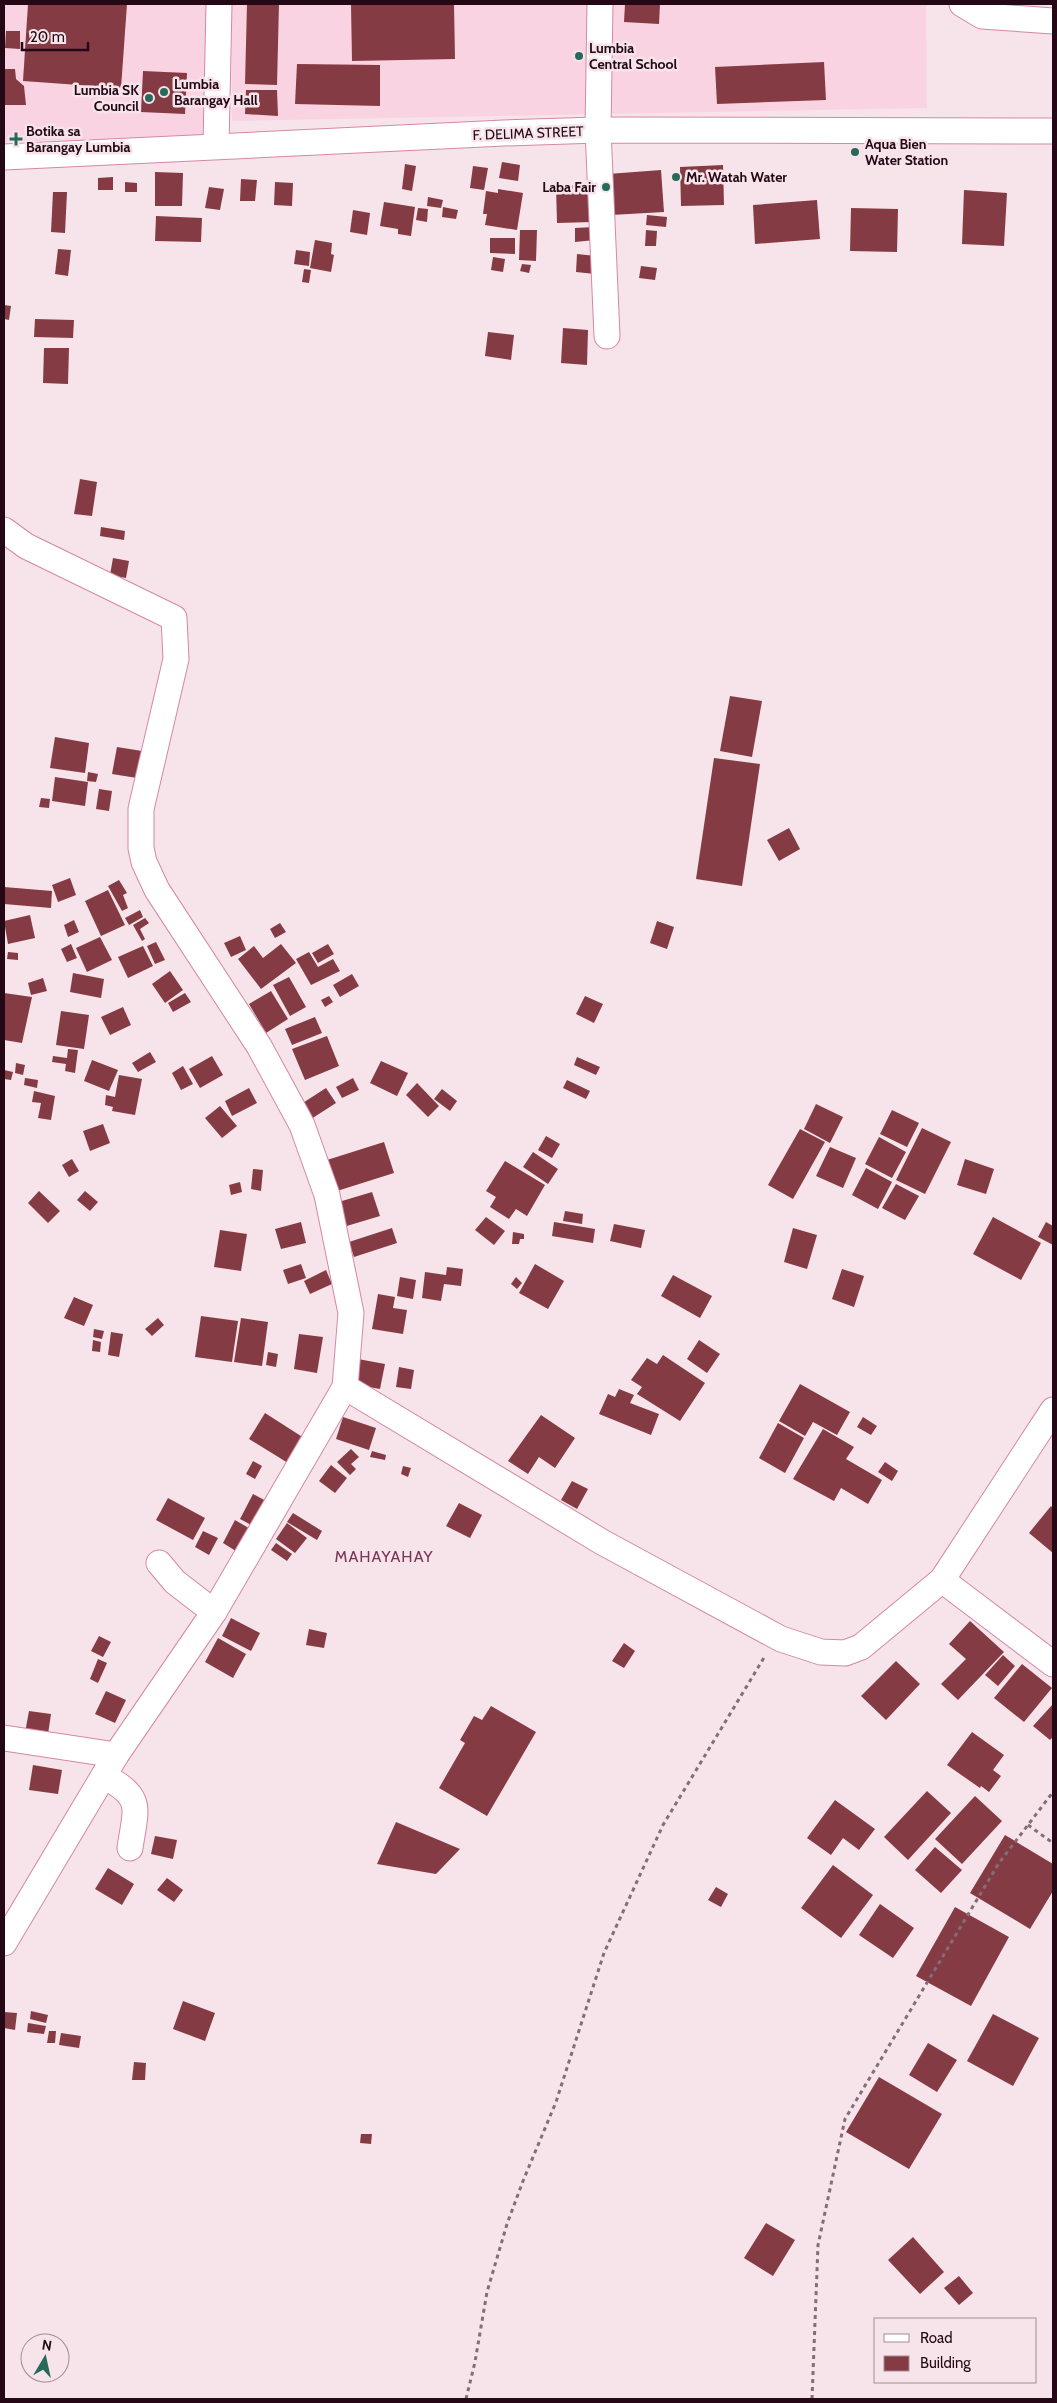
<svg xmlns="http://www.w3.org/2000/svg" width="1057" height="2403" viewBox="0 0 1057 2403" font-family="Cabin,sans-serif">
  <style>
    .built { fill: #f9d3e1 }
    .building { fill: #853b44 }
    .lines { fill: none; stroke-linecap: round; stroke-linejoin: round }
    .minor-casing { stroke: #d587a6; stroke-width: 27 }
    .path { stroke: #856d77; stroke-width: 3; stroke-dasharray: 4 4; stroke-linecap: butt }
    .minor { stroke: #fff; stroke-width: 25 }
    .poi-dot { fill: #286a5a; stroke: #f6e4ea; stroke-width: 2 }
    .labels { text-anchor: middle; stroke-width: 5; stroke-linejoin: round; paint-order: stroke }
    .poi-label { font-size: 14px; font-weight: bold; fill: #240815; stroke: #f6e4ea; text-anchor: start }
    .street-label { font-size: 14px; fill: #240815; stroke: #f6e4ea }
    .quarter-label { font-size: 16px; letter-spacing: 1px; fill: #7c3655; stroke: #f6e4ea }
  </style>
  <rect width="100%" height="100%" fill="#f6e4ea"/>
  <g class="built">
    <path d="M4,4H209L205,136L4,142Z"/>
    <path d="M232,4H926L927,108L232,121Z"/>
  </g>
  <g class="building">
    <path d="M28,4H127L121,88L23,81Z"/>
    <path d="M247,4H279L277,85L245,84Z"/>
    <path d="M454,4L455,59L352,61L351,5Z"/>
    <path d="M625,4H660L659,24L624,22Z"/>
    <path d="M6,31H20V49L5,48Z"/>
    <path d="M824,62L826,100L717,104L715,67Z"/>
    <path d="M297,64L380,65V106L295,104Z"/>
    <path d="M4,69H15L16,79L24,86L26,105H4Z"/>
    <path d="M143,71L187,73L185,114L141,112Z"/>
    <path d="M246,90H277L278,116L245,114Z"/>
    <path d="M502,162L520,165L518,181L499,178Z"/>
    <path d="M405,164L416,166L412,191L402,189Z"/>
    <path d="M723,165L724,205L681,206L680,167Z"/>
    <path d="M473,166L488,168L484,190L470,188Z"/>
    <path d="M661,170L664,212L611,215L608,174Z"/>
    <path d="M155,172L183,173L182,206H155Z"/>
    <path d="M113,177V190H98V178Z"/>
    <path d="M241,179L257,180L255,201H240Z"/>
    <path d="M125,182L137,183V192H125Z"/>
    <path d="M275,182L293,183L292,206L274,205Z"/>
    <path d="M591,185L592,222L557,223L556,186Z"/>
    <path d="M209,187L224,189L220,210L205,208Z"/>
    <path d="M498,189L523,193L517,230L485,225L487,214H483L486,191L498,193Z"/>
    <path d="M964,190L1007,193L1004,246L962,244Z"/>
    <path d="M53,192H67L65,233L51,232Z"/>
    <path d="M428,197L443,200L441,208L427,206Z"/>
    <path d="M817,200L820,239L755,244L753,205Z"/>
    <path d="M384,202L415,207L411,236L398,234V229L380,226Z"/>
    <path d="M443,207L458,210L456,219L442,217Z"/>
    <path d="M418,208L428,209L427,222L416,220Z"/>
    <path d="M851,208L898,209L897,252L850,251Z"/>
    <path d="M353,210L370,213L367,235L350,232Z"/>
    <path d="M647,215L667,217L666,227L646,225Z"/>
    <path d="M156,216L202,218L201,242L155,241Z"/>
    <path d="M594,227L595,240L575,242V228Z"/>
    <path d="M520,230H537L536,261L519,260Z"/>
    <path d="M646,230L657,231L656,246H645Z"/>
    <path d="M490,238H515V254L490,253Z"/>
    <path d="M315,240L332,243L331,254L334,255L331,272L310,268Z"/>
    <path d="M58,249L71,250L68,276L55,274Z"/>
    <path d="M296,250L310,252L309,266L294,264Z"/>
    <path d="M577,254L596,256L595,274L576,272Z"/>
    <path d="M493,257L505,259L503,272L491,270Z"/>
    <path d="M522,264L531,265L529,273L520,271Z"/>
    <path d="M641,266L657,268L655,280L639,278Z"/>
    <path d="M304,269L311,270L309,283L302,282Z"/>
    <path d="M4,305L11,306L9,320L4,319Z"/>
    <path d="M35,319L74,320L73,338L34,337Z"/>
    <path d="M563,328L588,330L587,365L561,363Z"/>
    <path d="M488,332L514,335L511,360L485,356Z"/>
    <path d="M44,348H69L68,384L43,383Z"/>
    <path d="M80,479L97,482L92,516L74,514Z"/>
    <path d="M101,527L125,531L124,540L100,536Z"/>
    <path d="M113,558L129,561L126,578L110,575Z"/>
    <path d="M730,696L762,701L752,757L720,751Z"/>
    <path d="M55,737L89,743L85,773L50,768Z"/>
    <path d="M117,747L142,751L137,778L112,774Z"/>
    <path d="M714,758L760,764L742,886L696,879Z"/>
    <path d="M88,772L98,774L96,782L87,781Z"/>
    <path d="M55,777L88,782L85,806L52,801Z"/>
    <path d="M99,789L112,791L109,811L96,809Z"/>
    <path d="M41,798L50,799L49,808L39,807Z"/>
    <path d="M789,828L800,849L779,861L767,840Z"/>
    <path d="M70,878L76,895L58,902L52,885Z"/>
    <path d="M119,880L127,893L123,895L128,908L122,911L108,886Z"/>
    <path d="M4,887L52,891L51,908L4,904Z"/>
    <path d="M108,890L125,925L101,936L85,901Z"/>
    <path d="M140,910L143,917L129,925L125,918Z"/>
    <path d="M30,915L35,938L8,944L4,921Z"/>
    <path d="M145,918L149,923L140,929L145,939L142,941L133,925Z"/>
    <path d="M74,920L79,932L68,937L64,925Z"/>
    <path d="M657,921L674,927L667,949L650,943Z"/>
    <path d="M280,923L286,932L275,938L270,929Z"/>
    <path d="M240,936L246,950L231,957L224,943Z"/>
    <path d="M100,937L112,960L87,972L76,948Z"/>
    <path d="M156,942L165,960L155,964L147,946Z"/>
    <path d="M71,944L77,958L67,962L61,949Z"/>
    <path d="M281,944L296,963L261,989L238,959L254,946L263,958Z"/>
    <path d="M328,944L334,954L318,963L312,953Z"/>
    <path d="M143,946L153,966L128,978L118,957Z"/>
    <path d="M8,952L18,953V960L7,959Z"/>
    <path d="M309,952L318,967L333,959L340,971L311,985L296,959Z"/>
    <path d="M170,971L183,990L165,1003L152,984Z"/>
    <path d="M73,973L104,979L101,998L70,992Z"/>
    <path d="M352,974L359,986L340,997L333,985Z"/>
    <path d="M289,977L306,1007L290,1016L273,985Z"/>
    <path d="M43,978L47,991L31,995L28,983Z"/>
    <path d="M271,991L288,1019L266,1033L249,1004Z"/>
    <path d="M4,993L32,997L22,1043L4,1040Z"/>
    <path d="M185,993L191,1002L173,1012L168,1003Z"/>
    <path d="M329,996L333,1002L325,1007L321,1000Z"/>
    <path d="M585,996L603,1004L594,1023L576,1014Z"/>
    <path d="M123,1007L131,1025L110,1035L101,1017Z"/>
    <path d="M61,1011L89,1015L84,1049L56,1045Z"/>
    <path d="M315,1017L322,1033L292,1045L285,1029Z"/>
    <path d="M327,1036L339,1066L305,1080L292,1049Z"/>
    <path d="M68,1049L78,1050L75,1073L65,1071L66,1064L52,1062L53,1056L67,1058Z"/>
    <path d="M150,1052L156,1062L138,1072L132,1063Z"/>
    <path d="M212,1056L223,1075L200,1088L189,1069Z"/>
    <path d="M577,1057L600,1067L596,1075L574,1065Z"/>
    <path d="M92,1060L118,1070L109,1091L84,1081Z"/>
    <path d="M381,1061L408,1073L397,1096L370,1083Z"/>
    <path d="M16,1063L25,1065L23,1075L15,1073Z"/>
    <path d="M183,1066L193,1084L181,1090L172,1073Z"/>
    <path d="M4,1070L13,1072L11,1080L4,1079Z"/>
    <path d="M119,1075L142,1079L135,1115L112,1111L113,1107L105,1105L106,1095L115,1097Z"/>
    <path d="M25,1078L38,1080L37,1088L24,1085Z"/>
    <path d="M353,1078L359,1090L342,1098L336,1087Z"/>
    <path d="M567,1080L590,1091L586,1099L563,1088Z"/>
    <path d="M417,1083L439,1106L428,1117L406,1095Z"/>
    <path d="M249,1088L257,1103L232,1116L225,1101Z"/>
    <path d="M326,1088L336,1103L308,1121L298,1106Z"/>
    <path d="M442,1089L457,1101L450,1111L434,1099Z"/>
    <path d="M34,1091L55,1096L51,1120L38,1118L41,1103L32,1102Z"/>
    <path d="M816,1104L843,1117L830,1143L804,1129Z"/>
    <path d="M220,1106L237,1126L222,1138L205,1118Z"/>
    <path d="M892,1110L919,1123L907,1147L880,1134Z"/>
    <path d="M103,1124L110,1143L90,1151L83,1131Z"/>
    <path d="M922,1128L951,1142L925,1194L896,1180Z"/>
    <path d="M800,1129L825,1142L793,1199L768,1185Z"/>
    <path d="M546,1136L560,1144L552,1158L538,1150Z"/>
    <path d="M879,1137L906,1152L892,1178L865,1164Z"/>
    <path d="M384,1142L394,1173L337,1191L327,1160Z"/>
    <path d="M830,1147L856,1158L843,1188L816,1176Z"/>
    <path d="M533,1152L558,1169L548,1184L523,1167Z"/>
    <path d="M72,1159L79,1171L69,1177L62,1165Z"/>
    <path d="M965,1159L994,1169L986,1194L957,1185Z"/>
    <path d="M505,1161L545,1185L527,1216L516,1209L509,1219L490,1207L496,1197L486,1191Z"/>
    <path d="M866,1168L892,1182L878,1209L852,1195Z"/>
    <path d="M253,1169L263,1170L261,1191L251,1189Z"/>
    <path d="M240,1182L242,1192L231,1195L229,1185Z"/>
    <path d="M896,1184L919,1196L905,1220L882,1208Z"/>
    <path d="M39,1191L60,1211L48,1223L28,1203Z"/>
    <path d="M85,1191L98,1202L90,1211L77,1200Z"/>
    <path d="M372,1192L380,1216L340,1228L332,1204Z"/>
    <path d="M565,1211L583,1214L582,1224L563,1221Z"/>
    <path d="M486,1217L505,1231L494,1245L475,1230Z"/>
    <path d="M993,1217L1041,1243L1021,1280L973,1254Z"/>
    <path d="M301,1222L306,1243L281,1249L275,1229Z"/>
    <path d="M554,1222L595,1229L593,1243L552,1236Z"/>
    <path d="M1046,1222L1053,1226V1245L1038,1237Z"/>
    <path d="M614,1224L645,1230L641,1248L610,1241Z"/>
    <path d="M392,1228L397,1243L354,1257L349,1242Z"/>
    <path d="M793,1228L817,1235L807,1269L784,1262Z"/>
    <path d="M220,1230L247,1234L241,1271L214,1267Z"/>
    <path d="M513,1232L524,1234V1239H520L519,1244H512Z"/>
    <path d="M301,1264L306,1278L288,1284L283,1270Z"/>
    <path d="M535,1264L564,1281L548,1309L519,1293Z"/>
    <path d="M447,1267L463,1269L461,1286L444,1284L441,1301L422,1298L425,1272L446,1275Z"/>
    <path d="M842,1269L864,1276L854,1307L832,1299Z"/>
    <path d="M326,1270L332,1284L310,1294L304,1281Z"/>
    <path d="M673,1275L712,1296L700,1318L661,1296Z"/>
    <path d="M400,1277L416,1280L413,1299L397,1296Z"/>
    <path d="M516,1277L522,1283L517,1289L511,1284Z"/>
    <path d="M378,1294L395,1297L393,1308L407,1310L403,1334L372,1329Z"/>
    <path d="M74,1297L93,1305L84,1326L64,1318Z"/>
    <path d="M201,1316L238,1321L232,1362L195,1357Z"/>
    <path d="M158,1318L164,1325L152,1336L145,1329Z"/>
    <path d="M241,1318L268,1322L262,1366L234,1362Z"/>
    <path d="M94,1329L104,1331L102,1339L93,1337Z"/>
    <path d="M111,1332L123,1334L119,1357L108,1355Z"/>
    <path d="M299,1334L323,1337L317,1373L294,1369Z"/>
    <path d="M93,1340L101,1342L100,1352L92,1351Z"/>
    <path d="M699,1340L720,1354L707,1373L687,1359Z"/>
    <path d="M268,1352L278,1354L276,1367L266,1365Z"/>
    <path d="M663,1355L705,1383L680,1421L637,1394L642,1387L631,1380L647,1358L657,1364Z"/>
    <path d="M358,1359L385,1364L380,1389L353,1384Z"/>
    <path d="M399,1367L414,1370L411,1389L396,1387Z"/>
    <path d="M800,1384L850,1412L837,1435L813,1422L805,1436L779,1421Z"/>
    <path d="M619,1389L634,1395L630,1403L659,1414L651,1435L599,1414L608,1394L615,1397Z"/>
    <path d="M265,1413L304,1438L288,1463L249,1439Z"/>
    <path d="M541,1415L575,1438L555,1468L539,1457L528,1474L508,1461Z"/>
    <path d="M343,1417L376,1428L369,1450L336,1439Z"/>
    <path d="M863,1417L877,1426L871,1435L857,1427Z"/>
    <path d="M778,1423L804,1438L785,1473L759,1458Z"/>
    <path d="M823,1429L854,1447L846,1459L882,1480L868,1504L841,1488L834,1501L793,1479Z"/>
    <path d="M351,1449L359,1457L351,1464L356,1469L350,1475L337,1462Z"/>
    <path d="M372,1451L386,1455L385,1460L370,1457Z"/>
    <path d="M253,1461L262,1466L255,1479L246,1474Z"/>
    <path d="M885,1462L898,1471L892,1481L878,1472Z"/>
    <path d="M331,1465L347,1478L335,1493L319,1481Z"/>
    <path d="M403,1466L411,1468L408,1477L401,1474Z"/>
    <path d="M572,1481L588,1489L577,1509L561,1500Z"/>
    <path d="M253,1494L268,1502L255,1527L240,1519Z"/>
    <path d="M168,1498L205,1518L193,1540L156,1520Z"/>
    <path d="M459,1503L482,1515L470,1538L446,1526Z"/>
    <path d="M1051,1506L1053,1509V1553L1029,1533Z"/>
    <path d="M293,1513L322,1531L317,1540L287,1522Z"/>
    <path d="M235,1520L252,1530L239,1553L223,1543Z"/>
    <path d="M287,1523L307,1538L295,1553L276,1539Z"/>
    <path d="M203,1531L218,1538L209,1555L195,1547Z"/>
    <path d="M276,1543L292,1554L287,1561L271,1550Z"/>
    <path d="M231,1618L260,1633L251,1651L222,1636Z"/>
    <path d="M970,1621L1004,1652L958,1700L941,1684L966,1659L949,1644Z"/>
    <path d="M309,1629L327,1633L324,1648L306,1645Z"/>
    <path d="M99,1636L111,1642L103,1657L91,1651Z"/>
    <path d="M218,1638L246,1654L233,1678L205,1662Z"/>
    <path d="M624,1643L635,1651L624,1668L612,1661Z"/>
    <path d="M1003,1655L1015,1666L998,1686L985,1675Z"/>
    <path d="M98,1659L107,1663L98,1683L90,1679Z"/>
    <path d="M896,1661L920,1684L886,1720L861,1696Z"/>
    <path d="M1022,1664L1052,1688L1024,1722L994,1698Z"/>
    <path d="M106,1691L126,1700L115,1723L95,1714Z"/>
    <path d="M1053,1704V1737L1050,1740L1033,1726Z"/>
    <path d="M491,1706L536,1732L487,1816L439,1788L465,1743L460,1740L474,1716L482,1720Z"/>
    <path d="M29,1711L51,1714L47,1741L24,1738Z"/>
    <path d="M972,1732L1004,1755L993,1770L1001,1776L989,1792L981,1786L980,1788L947,1765Z"/>
    <path d="M33,1765L62,1770L58,1794L29,1790Z"/>
    <path d="M927,1791L951,1813L908,1860L884,1837Z"/>
    <path d="M975,1796L1002,1821L962,1864L935,1839Z"/>
    <path d="M835,1800L875,1829L859,1850L843,1838L831,1855L807,1838Z"/>
    <path d="M396,1822L460,1849L436,1874L377,1864Z"/>
    <path d="M1005,1835L1053,1864V1891L1030,1929L970,1893Z"/>
    <path d="M155,1836L177,1840L173,1859L151,1854Z"/>
    <path d="M935,1847L962,1870L941,1893L915,1870Z"/>
    <path d="M833,1865L873,1895L841,1938L801,1908Z"/>
    <path d="M108,1868L134,1884L122,1905L95,1889Z"/>
    <path d="M167,1878L183,1890L174,1902L157,1890Z"/>
    <path d="M716,1887L728,1894L721,1907L708,1900Z"/>
    <path d="M880,1904L914,1928L893,1958L859,1935Z"/>
    <path d="M955,1907L1009,1937L971,2006L916,1976Z"/>
    <path d="M183,2001L215,2013L205,2041L173,2029Z"/>
    <path d="M31,2011L48,2015L46,2023L30,2019Z"/>
    <path d="M4,2012L17,2013L15,2030L4,2028Z"/>
    <path d="M993,2014L1039,2038L1013,2086L967,2061Z"/>
    <path d="M28,2023L46,2026L44,2034L27,2032Z"/>
    <path d="M49,2031H56L55,2043H47Z"/>
    <path d="M61,2033L81,2036L79,2048L59,2045Z"/>
    <path d="M928,2043L957,2060L937,2092L909,2075Z"/>
    <path d="M134,2062L146,2063L145,2080H132Z"/>
    <path d="M879,2077L942,2114L909,2169L846,2132Z"/>
    <path d="M361,2134H372L371,2144L360,2143Z"/>
    <path d="M766,2223L795,2240L773,2276L744,2258Z"/>
    <path d="M913,2237L944,2272L920,2294L888,2260Z"/>
    <path d="M959,2276L973,2293L959,2305L944,2288Z"/>
  </g>
  <g class="lines">
    <defs>
      <g id="minor">
        <path d="M600,4L598,130L607,336"/>
        <path d="M962,4L982,16L1053,21"/>
        <path d="M216,146L219,4"/>
        <path d="M4,157L504,133L598,130L1053,131"/>
        <path d="M4,530L26,546L174,618L176,659L141,809V848L144,862L157,890L259,1046L302,1125L327,1195L351,1313L345,1387L214,1612L116,1755L4,1943"/>
        <path d="M345,1387L602,1542L781,1639L821,1652L845,1653L861,1647L942,1580L1053,1410"/>
        <path d="M159,1563L175,1582L214,1612"/>
        <path d="M942,1580L1053,1664"/>
        <path d="M4,1738L116,1755"/>
        <path d="M104,1776C144,1798 136,1807 130,1848"/>
      </g>
    </defs>
    <use href="#minor" class="minor-casing"/>
    <g class="path">
      <path d="M1028,1825L1053,1843"/>
      <path d="M466,2399L475,2362L487,2292L507,2224L523,2181L556,2102L604,1953L663,1825L765,1656"/>
      <path d="M812,2399L818,2245L845,2119L999,1863L1053,1792"/>
    </g>
    <use href="#minor" class="minor"/>
  </g>
  <g class="poi-dot">
    <circle cx="579" cy="56" r="5"/>
    <circle cx="164" cy="92" r="5"/>
    <circle cx="149" cy="98" r="5"/>
    <path d="M13.5 131.5h5v5h5v5h-5v5h-5v-5h-5v-5h5z"/>
    <circle cx="855" cy="152" r="5"/>
    <circle cx="676" cy="177" r="5"/>
    <circle cx="606" cy="187" r="5"/>
  </g>
  <g class="labels">
    <g class="poi-label">
      <text x="589" y="53">Lumbia<tspan x="589" dy="16">Central School</tspan></text>
      <text x="174" y="89">Lumbia<tspan x="174" dy="16">Barangay Hall</tspan></text>
      <text x="139" y="95" text-anchor="end">Lumbia SK<tspan x="139" dy="16">Council</tspan></text>
      <text x="26" y="136">Botika sa<tspan x="26" dy="16">Barangay Lumbia</tspan></text>
      <text x="865" y="149">Aqua Bien<tspan x="865" dy="16">Water Station</tspan></text>
      <text x="686" y="182">Mr. Watah Water</text>
      <text x="596" y="192" text-anchor="end">Laba Fair</text>
    </g>
    <g class="street-label">
      <text transform="translate(528 133) rotate(-2)" y="5">F. DELIMA STREET</text>
    </g>
    <g class="quarter-label">
      <text x="384" y="1562">MAHAYAHAY</text>
    </g>
  </g>
  <rect width="1057" height="2403" fill="none" stroke="#240815" stroke-width="10"/>
  <rect x="874" y="2318" width="162" height="65" fill="#f6e4ea" stroke="#a28c95"/>
  <rect x="884" y="2334" width="25" height="8" fill="#ffffff" stroke="#a28c95"/>
  <text x="920" y="2343" font-size="15" fill="#240815">Road</text>
  <rect x="884" y="2356" width="25" height="15" fill="#853b44" stroke="#a28c95"/>
  <text x="920" y="2368" font-size="15" fill="#240815">Building</text>
  <g transform="translate(45 2358) rotate(9)"><circle r="24" fill="#f6e4ea" stroke="#a28c95"/>
  <path d="M0-4L9 19L0 12L-9 19Z" fill="#286a5a"/>
  <text y="-8" font-size="14" font-weight="bold" text-anchor="middle" fill="#240815">N</text>
  </g>
  <path d="M22 42v8h66v-8" fill="none" stroke="#240815" stroke-width="2.5"/>
  <text x="30" y="42" font-size="15" fill="#240815" stroke="#f6e4ea" stroke-width="4" paint-order="stroke">20 m</text>
</svg>
